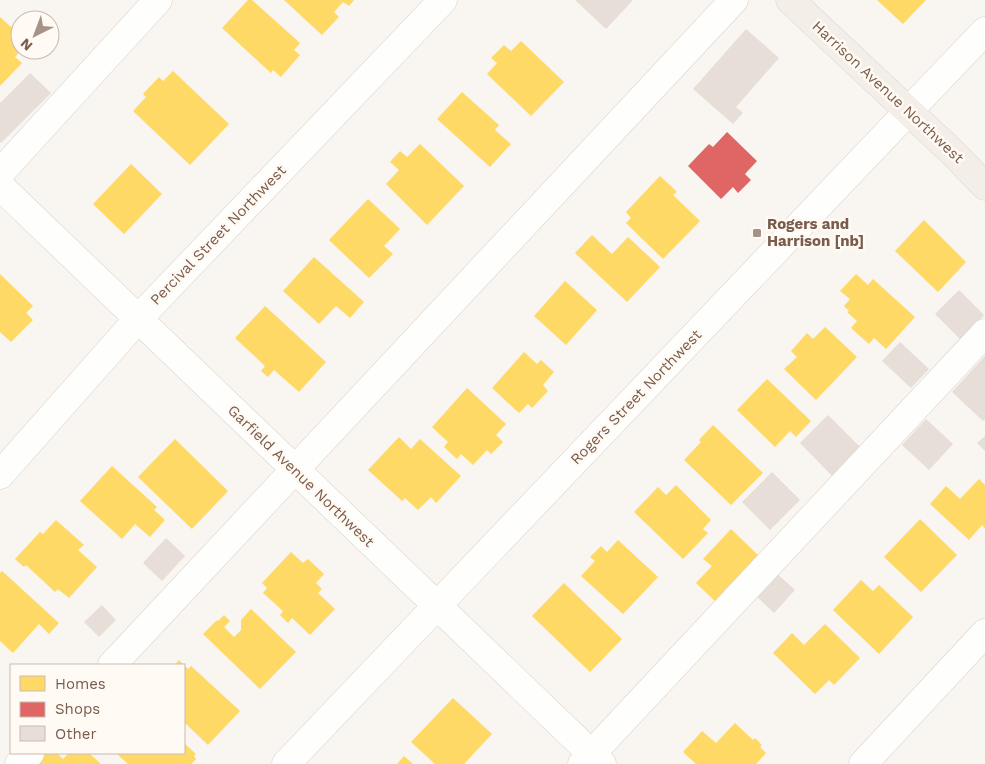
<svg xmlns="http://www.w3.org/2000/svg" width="985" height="764" viewBox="0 0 985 764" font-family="'Work Sans',sans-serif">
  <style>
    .homes { fill: #ffd966 }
    .shops { fill: #e06666 }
    .building { fill: #e6ded7 }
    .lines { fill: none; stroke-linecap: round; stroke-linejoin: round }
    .minor-casing { stroke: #d7d1cb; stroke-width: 29 }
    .major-casing { stroke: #dad1cc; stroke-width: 29 }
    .minor { stroke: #fefefd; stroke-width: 28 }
    .major { stroke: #f3eee8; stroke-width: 28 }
    .poi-dot { fill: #a69286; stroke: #fffaf3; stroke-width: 2 }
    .labels { text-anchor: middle; stroke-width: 5; stroke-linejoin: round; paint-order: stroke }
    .street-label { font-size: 15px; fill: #7a5c4d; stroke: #fffaf3 }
    .poi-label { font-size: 15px; font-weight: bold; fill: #7a5c4d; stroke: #fffaf3; text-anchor: start }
  </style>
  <rect width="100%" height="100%" fill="#f9f5f0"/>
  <g class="homes">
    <path d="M248,0H252L300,43L294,50L300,55L281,77L273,70L271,73L222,28Z"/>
    <path d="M284,0H354L349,6L343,2L334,12L339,17L322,35Z"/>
    <path d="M877,0H926L903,24Z"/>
    <path d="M0,17L20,35V50H21L15,57L22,63L0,86Z"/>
    <path d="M521,41L564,82L531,116L487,74L497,63L491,58L504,45L511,51Z"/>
    <path d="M173,71L229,124L190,165L133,111L146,97L143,94L159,77L163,81Z"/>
    <path d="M462,92L499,125L495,130L511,144L490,167L437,119Z"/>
    <path d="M420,144L464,186L427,225L386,184L399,170L390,162L400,151L407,157Z"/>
    <path d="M131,164L162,194L124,234L93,204Z"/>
    <path d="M660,176L677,192L673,195L700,221L663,259L626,223L631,218L626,212Z"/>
    <path d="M368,199L400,229L384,246L393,254L369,278L329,240Z"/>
    <path d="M924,220L966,262L938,292L895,251Z"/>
    <path d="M592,235L612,254L628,237L660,267L627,302L575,253Z"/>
    <path d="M314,257L364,302L350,318L336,306L319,324L283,291Z"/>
    <path d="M0,274L33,306L26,313L33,320L11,342L0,332Z"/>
    <path d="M856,274L868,285L873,279L915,317L886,349L874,338L869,344L851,328L857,321L847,312L849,311L844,306L850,299L840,291Z"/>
    <path d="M565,281L597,310L566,345L534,316Z"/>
    <path d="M265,306L326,362L299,392L274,370L268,377L261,371L265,366L235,338Z"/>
    <path d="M825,327L857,357L816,400L784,369L797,357L791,351L807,333L813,339Z"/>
    <path d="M524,352L537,364L541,360L554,372L543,385L548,391L532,408L528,404L519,413L492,388Z"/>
    <path d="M767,379L811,421L796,437L790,431L775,447L737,410Z"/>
    <path d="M467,388L506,424L496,435L503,442L491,454L487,450L473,465L461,454L457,459L444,447L448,442L432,427Z"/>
    <path d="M713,425L763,473L731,505L684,460L701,442L699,440Z"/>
    <path d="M399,437L411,449L420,439L461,476L436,503L431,497L418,510L405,498L402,501L368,470Z"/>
    <path d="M175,439L228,491L192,529L138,477Z"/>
    <path d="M112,466L157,507L154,510L165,520L150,537L135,524L122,539L80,501Z"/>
    <path d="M979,479L985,485V528L982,525L969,540L930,504L946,486L960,499Z"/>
    <path d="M676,485L711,520L703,529L708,533L683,559L634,512L658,487L666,495Z"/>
    <path d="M920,519L957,555L921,592L884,557Z"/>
    <path d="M56,520L84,545L78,550L97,567L69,598L58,589L55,592L26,565L24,567L15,559L40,532L43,534Z"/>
    <path d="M731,529L760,557L717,603L696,583L712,566L703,559Z"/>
    <path d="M618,540L658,577L623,614L581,576L595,561L590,557L601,546L607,552Z"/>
    <path d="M291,552L303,563L308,559L324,574L316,583L322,589L318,593L335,609L310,635L292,618L288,623L280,615L283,611L263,593L267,588L262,583Z"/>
    <path d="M2,571L59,623L49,634L39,624L13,653L0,641V573Z"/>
    <path d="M861,580L873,591L879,585L913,617L879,654L833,610Z"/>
    <path d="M564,583L622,639L590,672L532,616Z"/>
    <path d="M251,609L296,652L260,689L203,634L217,620L218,621L224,615L230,621L224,627L234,637L241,630V620Z"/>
    <path d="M825,624L860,658L834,685L829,680L815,694L773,653L792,633L804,645Z"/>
    <path d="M179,660L188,669L191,666L240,711L208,745L184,722V665H175Z"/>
    <path d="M453,698L492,734L464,764H435L411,742Z"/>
    <path d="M735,723L753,740L755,738L762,745L760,747L766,753L756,764H696L683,752L702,731L716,743Z"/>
    <path d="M184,743L196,754L194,756L196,759L191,764H128L117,754L118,753H184Z"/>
    <path d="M41,753H57L63,759L69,753H89L101,764H30Z"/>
    <path d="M404,756L413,764H397Z"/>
  </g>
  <path class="shops" d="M727,132L757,161L745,174L751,180L738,193L733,187L721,199L688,166L709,144L713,147Z"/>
  <g class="building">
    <path d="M575,0H633L606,29Z"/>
    <path d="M746,29L779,58L736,107L743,113L733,124L693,89Z"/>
    <path d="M30,73L51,93L1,143L0,142V103Z"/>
    <path d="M959,290L984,315L960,339L935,314Z"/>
    <path d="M900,342L929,369L911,388L882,361Z"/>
    <path d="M985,356V419L983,421L952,392Z"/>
    <path d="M828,415L863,450L835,479L800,443Z"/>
    <path d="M926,419L953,444L929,470L902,445Z"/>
    <path d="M985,436V451L977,443Z"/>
    <path d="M772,472L800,500L770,530L742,502Z"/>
    <path d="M166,538L185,556L162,581L143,563Z"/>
    <path d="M773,570L795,590L774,613L752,592Z"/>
    <path d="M102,605L116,620L99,637L84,622Z"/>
  </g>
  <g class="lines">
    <defs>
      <g id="minor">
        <path d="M0,173L158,0"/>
        <path d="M0,186L602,764"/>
        <path d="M0,475L138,319L443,0"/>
        <path d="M112,665L734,0"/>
        <path d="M19,764L30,753"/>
        <path d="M286,764L985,31"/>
        <path d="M582,764L985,333"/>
        <path d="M863,764L985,633"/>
      </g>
      <path id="major" d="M790,0L952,152L985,186"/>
    </defs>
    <use href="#minor" class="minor-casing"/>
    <use href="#major" class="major-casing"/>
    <use href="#minor" class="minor"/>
    <use href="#major" class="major"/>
  </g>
  <rect class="poi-dot" x="752" y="228" width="10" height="10" rx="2.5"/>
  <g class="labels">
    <g class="street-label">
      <text transform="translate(888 92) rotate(43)" y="5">Harrison Avenue Northwest</text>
      <text transform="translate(218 235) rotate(-46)" y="5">Percival Street Northwest</text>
      <text transform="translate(636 397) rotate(-46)" y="5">Rogers Street Northwest</text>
      <text transform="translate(301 476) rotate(44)" y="5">Garfield Avenue Northwest</text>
    </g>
    <g class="poi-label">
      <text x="767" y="229">Rogers and<tspan x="767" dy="17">Harrison [nb]</tspan></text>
    </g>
  </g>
  <rect x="10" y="664" width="175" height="90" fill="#fffaf3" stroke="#cabbb1"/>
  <rect x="20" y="676" width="25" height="15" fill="#ffd966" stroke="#cabbb1"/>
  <text x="55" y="689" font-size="15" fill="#7a5c4d">Homes</text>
  <rect x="20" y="702" width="25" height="15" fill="#e06666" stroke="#cabbb1"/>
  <text x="55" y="714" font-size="15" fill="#7a5c4d">Shops</text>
  <rect x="20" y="726" width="25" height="15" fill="#e6ded7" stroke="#cabbb1"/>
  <text x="55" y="739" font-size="15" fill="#7a5c4d">Other</text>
  <g transform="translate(35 35) rotate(222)"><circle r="24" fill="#fffaf3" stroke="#cabbb1"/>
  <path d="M0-4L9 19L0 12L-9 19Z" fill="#a69286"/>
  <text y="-8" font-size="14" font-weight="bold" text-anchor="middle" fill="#7a5c4d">N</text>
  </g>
</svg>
